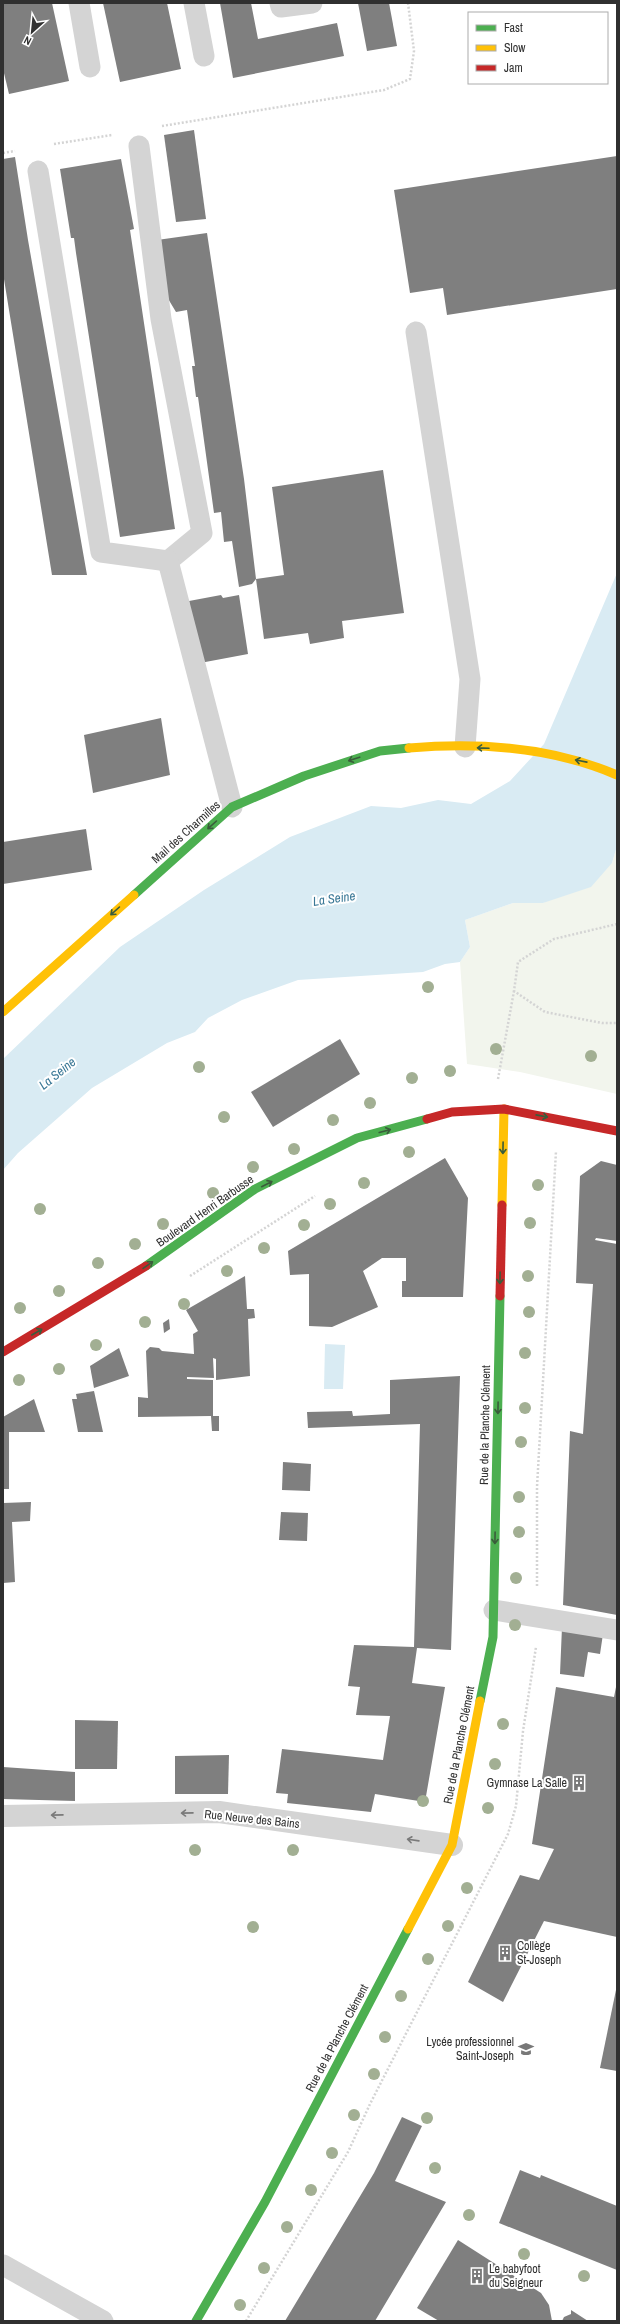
<svg xmlns="http://www.w3.org/2000/svg" width="620" height="2324" viewBox="0 0 620 2324" font-family="'Archivo Narrow',sans-serif">
  <style>
    .green { fill: #f2f5ed }
    .water { fill: #d9ebf3 }
    .building { fill: #7f7f7f }
    .lines { fill: none; stroke-linecap: round; stroke-linejoin: round }
    .path { stroke: #d4d4d4; stroke-width: 2.5; stroke-dasharray: 2 2; stroke-linecap: butt }
    .lane { stroke: #d4d4d4; stroke-width: 21 }
    .street { stroke: #d4d4d4; stroke-width: 22 }
    .fast { stroke: #4caf50; stroke-width: 9 }
    .slow { stroke: #ffc107; stroke-width: 9 }
    .jam { stroke: #c62828; stroke-width: 9 }
    .tree { fill: #a2af93 }
    .oneway { stroke: #3a5c3b }
    .oneway2 { stroke: #7a7a7a }
    .labels { text-anchor: middle; stroke-width: 4; stroke-linejoin: round; paint-order: stroke }
    .street-label { font-size: 12px; fill: #303030; stroke: #fff }
    .poi-label { font-size: 12px; fill: #303030; stroke: #fff; text-anchor: end }
    .water-label { font-size: 13px; font-style: italic; fill: #3a7896; stroke: #fff }
  </style>
  <rect width="100%" height="100%" fill="#fff"/>
  <path class="green" d="M617,846V1094L520,1072L467,1064L460,962L470,947L465,920L513,903H543L612,863Z"/>
  <g class="water">
    <path d="M617,573V846L612,863L591,887L543,903H513L465,920L470,947L460,962L445,964L423,972L298,980L242,1000L208,1018L195,1032L167,1043L92,1088L18,1153L3,1170V1059L120,947L204,890L290,837L371,806L401,808L438,800L471,804L510,781L544,744Z"/>
    <path d="M325,1344L345,1345L343,1389H324Z"/>
  </g>
  <g class="building">
    <path d="M3,3H52L69,81L9,94L3,69Z"/>
    <path d="M103,3H167L181,69L120,82Z"/>
    <path d="M220,3H251L258,39L337,23L344,56L233,78Z"/>
    <path d="M358,3H389L397,46L367,51Z"/>
    <path d="M194,130L206,219L176,222L164,135Z"/>
    <path d="M617,156V289L447,315L443,288L410,293L394,190Z"/>
    <path d="M15,157L28,240L87,575H52L3,273V159Z"/>
    <path d="M121,159L134,229L130,230L175,529L120,537L76,253L74,238H71L60,169Z"/>
    <path d="M207,233L244,479L256,579L252,584L239,587L232,541L224,542L221,512L214,513L198,397H196L192,366H195L187,310L176,312L167,297L157,240Z"/>
    <path d="M383,470L404,613L342,621L344,638L310,644L308,633L264,639L256,579L284,575L272,487Z"/>
    <path d="M221,595L223,598L239,595L248,654L200,663L189,601Z"/>
    <path d="M161,718L170,775L93,793L84,735Z"/>
    <path d="M86,829L92,870L3,884V842Z"/>
    <path d="M340,1039L360,1074L273,1127L251,1092Z"/>
    <path d="M445,1158L468,1198L463,1297H402V1281H406V1258H382L363,1271L378,1307L332,1327L309,1326V1274L290,1275L288,1251Z"/>
    <path d="M601,1161L617,1165V1241L596,1238L595,1240L617,1244V1615L563,1605L570,1431L583,1434L593,1284L576,1283L580,1176Z"/>
    <path d="M245,1276L247,1309H254L255,1318L248,1319L250,1376L216,1380V1359L213,1358L214,1378L187,1377V1379L213,1380V1416H219V1431H212L211,1416L138,1417V1397L148,1398L146,1351L150,1347L159,1348L162,1351L194,1354L193,1334L198,1331L186,1310Z"/>
    <path d="M169,1319L170,1329L164,1333L163,1323Z"/>
    <path d="M119,1348L129,1376L94,1388L90,1366Z"/>
    <path d="M460,1376L451,1650L417,1648L412,1683L445,1687L425,1802L375,1794L371,1812L287,1803L288,1794L276,1793L282,1749L383,1760L390,1716L356,1715L360,1687L348,1686L354,1645L414,1647L420,1424L308,1428L307,1412L352,1411L353,1416L390,1414V1380Z"/>
    <path d="M94,1391L103,1432H78L72,1399H77L76,1394Z"/>
    <path d="M34,1399L45,1432H9V1489H3V1417Z"/>
    <path d="M283,1462L311,1464L310,1491L282,1490Z"/>
    <path d="M31,1502L30,1521L12,1522L15,1582L3,1583V1503Z"/>
    <path d="M281,1512L308,1513L307,1541L279,1540Z"/>
    <path d="M562,1627L603,1634L600,1654L588,1652L584,1677L560,1674Z"/>
    <path d="M617,1682V1937L544,1921L503,2002L468,1982L520,1875L539,1880L554,1849L532,1844L556,1687L614,1697Z"/>
    <path d="M75,1720L118,1721L117,1769H75Z"/>
    <path d="M229,1755L228,1794H175V1756Z"/>
    <path d="M3,1767L75,1772V1801L3,1799Z"/>
    <path d="M617,1985V2071L600,2068Z"/>
    <path d="M402,2117L422,2126L395,2181L446,2202L375,2321H285L374,2173Z"/>
    <path d="M520,2170L540,2178L541,2175L617,2206V2270L499,2223Z"/>
    <path d="M458,2240L541,2293L549,2305L552,2321H439L417,2308Z"/>
    <path d="M571,2310L588,2321H562L564,2317L571,2314Z"/>
  </g>
  <g class="lines">
    <g class="path">
      <path d="M162,126L384,90L410,79L414,51L408,3"/>
      <path d="M54,144L112,135"/>
      <path d="M3,153L15,151"/>
      <path d="M617,924L554,939L518,962L514,991L545,1012L602,1023H617"/>
      <path d="M498,1079L514,991"/>
      <path d="M190,1276L315,1196"/>
      <path d="M537,1586V1487L556,1151"/>
      <path d="M246,2321L348,2152L370,2104L508,1834L516,1806L523,1731L536,1647"/>
    </g>
    <g class="lane">
      <path d="M79,3L90,67"/>
      <path d="M194,3L204,56"/>
      <path d="M280,3L281,7L312,3"/>
      <path d="M139,146L161,319L202,533L168,561L232,807"/>
      <path d="M38,171L101,552L168,561"/>
      <path d="M416,332L470,679L465,747"/>
      <path d="M494,1610L617,1630"/>
      <path d="M3,2265L103,2321"/>
    </g>
    <path class="street" d="M3,1816L219,1812L452,1845"/>
    <g class="fast">
      <path d="M134,895L232,807L304,776L380,751L409,748"/>
      <path d="M146,1266L255,1189L357,1138L427,1119"/>
      <path d="M480,1701L493,1637L500,1296"/>
      <path d="M196,2321L265,2202L408,1929"/>
    </g>
    <g class="slow">
      <path d="M409,748C479,742 552,747 617,775"/>
      <path d="M3,1012L134,895"/>
      <path d="M502,1205L504,1109"/>
      <path d="M408,1929L452,1845L480,1701"/>
    </g>
    <g class="jam">
      <path d="M427,1119L452,1112L504,1109L617,1131"/>
      <path d="M500,1296L502,1205"/>
      <path d="M3,1352L146,1266"/>
    </g>
  </g>
  <g class="tree">
    <circle cx="428" cy="987" r="6"/>
    <circle cx="496" cy="1049" r="6"/>
    <circle cx="591" cy="1056" r="6"/>
    <circle cx="199" cy="1067" r="6"/>
    <circle cx="450" cy="1071" r="6"/>
    <circle cx="412" cy="1078" r="6"/>
    <circle cx="370" cy="1103" r="6"/>
    <circle cx="224" cy="1117" r="6"/>
    <circle cx="333" cy="1120" r="6"/>
    <circle cx="294" cy="1149" r="6"/>
    <circle cx="409" cy="1152" r="6"/>
    <circle cx="253" cy="1167" r="6"/>
    <circle cx="364" cy="1183" r="6"/>
    <circle cx="538" cy="1185" r="6"/>
    <circle cx="213" cy="1193" r="6"/>
    <circle cx="330" cy="1204" r="6"/>
    <circle cx="40" cy="1209" r="6"/>
    <circle cx="530" cy="1223" r="6"/>
    <circle cx="163" cy="1224" r="6"/>
    <circle cx="304" cy="1225" r="6"/>
    <circle cx="135" cy="1244" r="6"/>
    <circle cx="264" cy="1248" r="6"/>
    <circle cx="98" cy="1263" r="6"/>
    <circle cx="227" cy="1271" r="6"/>
    <circle cx="528" cy="1276" r="6"/>
    <circle cx="59" cy="1291" r="6"/>
    <circle cx="184" cy="1304" r="6"/>
    <circle cx="20" cy="1308" r="6"/>
    <circle cx="529" cy="1312" r="6"/>
    <circle cx="145" cy="1322" r="6"/>
    <circle cx="96" cy="1345" r="6"/>
    <circle cx="525" cy="1353" r="6"/>
    <circle cx="59" cy="1369" r="6"/>
    <circle cx="19" cy="1380" r="6"/>
    <circle cx="525" cy="1408" r="6"/>
    <circle cx="521" cy="1442" r="6"/>
    <circle cx="519" cy="1497" r="6"/>
    <circle cx="519" cy="1532" r="6"/>
    <circle cx="516" cy="1578" r="6"/>
    <circle cx="515" cy="1625" r="6"/>
    <circle cx="503" cy="1724" r="6"/>
    <circle cx="495" cy="1764" r="6"/>
    <circle cx="423" cy="1801" r="6"/>
    <circle cx="488" cy="1808" r="6"/>
    <circle cx="195" cy="1850" r="6"/>
    <circle cx="293" cy="1850" r="6"/>
    <circle cx="467" cy="1888" r="6"/>
    <circle cx="448" cy="1926" r="6"/>
    <circle cx="253" cy="1927" r="6"/>
    <circle cx="428" cy="1959" r="6"/>
    <circle cx="401" cy="1996" r="6"/>
    <circle cx="385" cy="2037" r="6"/>
    <circle cx="374" cy="2074" r="6"/>
    <circle cx="354" cy="2115" r="6"/>
    <circle cx="427" cy="2118" r="6"/>
    <circle cx="332" cy="2153" r="6"/>
    <circle cx="435" cy="2168" r="6"/>
    <circle cx="311" cy="2190" r="6"/>
    <circle cx="469" cy="2215" r="6"/>
    <circle cx="287" cy="2227" r="6"/>
    <circle cx="524" cy="2254" r="6"/>
    <circle cx="264" cy="2268" r="6"/>
    <circle cx="584" cy="2276" r="6"/>
    <circle cx="240" cy="2305" r="6"/>
  </g>
  <defs><path id="oneway-shaft" d="M-6 0H5M1.5-3L5.5 0L1.5 3" fill="none" stroke-width="1.6" stroke-linecap="round" stroke-linejoin="round"/></defs>
  <g class="oneway">
    <use href="#oneway-shaft" transform="translate(483 748) rotate(-178)"/>
    <use href="#oneway-shaft" transform="translate(354 759) rotate(162)"/>
    <use href="#oneway-shaft" transform="translate(581 761) rotate(-169)"/>
    <use href="#oneway-shaft" transform="translate(212 825) rotate(138)"/>
    <use href="#oneway-shaft" transform="translate(115 911) rotate(138)"/>
    <use href="#oneway-shaft" transform="translate(542 1116) rotate(11)"/>
    <use href="#oneway-shaft" transform="translate(385 1131) rotate(-15)"/>
    <use href="#oneway-shaft" transform="translate(503 1148) rotate(91)"/>
    <use href="#oneway-shaft" transform="translate(267 1184) rotate(-27)"/>
    <use href="#oneway-shaft" transform="translate(148 1265) rotate(-35)"/>
    <use href="#oneway-shaft" transform="translate(500 1278) rotate(91)"/>
    <use href="#oneway-shaft" transform="translate(37 1332) rotate(-30)"/>
    <use href="#oneway-shaft" transform="translate(498 1408) rotate(91)"/>
    <use href="#oneway-shaft" transform="translate(495 1538) rotate(91)"/>
  </g>
  <g class="oneway2">
    <use href="#oneway-shaft" transform="translate(187 1813) rotate(179)"/>
    <use href="#oneway-shaft" transform="translate(57 1815) rotate(179)"/>
    <use href="#oneway-shaft" transform="translate(413 1840) rotate(-172)"/>
  </g>
  <defs>
    <symbol id="building-bare" viewBox="-9 -9 18 18"><path d="M-4-6H4V6H1V3H-1V6H-4ZM-2.5-4.3h1.7v1.8h-1.7ZM.8-4.3h1.7v1.8H.8ZM-2.5-1h1.7V.8h-1.7ZM.8-1h1.7V.8H.8Z" fill="#787878" stroke="#fff" stroke-width="2.5" paint-order="stroke"/></symbol>
    <symbol id="school-bare" viewBox="-9 -9 18 18"><path d="M0-5L7-2L0 1L-7-2ZM-4 1L0 2.5L4 1V4Q0 6-4 4Z" fill="#787878" stroke="#fff" stroke-width="2.5" paint-order="stroke"/></symbol>
  </defs>
  <g fill-rule="evenodd">
    <use href="#building-bare" x="568" y="1772" width="22" height="22"/>
    <use href="#building-bare" x="494" y="1942" width="22" height="22"/>
    <use href="#school-bare" x="515" y="2038" width="22" height="22"/>
    <use href="#building-bare" x="466" y="2265" width="22" height="22"/>
  </g>
  <g class="labels">
    <g class="street-label">
      <text transform="translate(186 832) rotate(-42)" y="4">Mail des Charmilles</text>
      <text transform="translate(205 1211) rotate(-35)" y="4">Boulevard Henri Barbusse</text>
      <text transform="translate(485 1425) rotate(-89)" y="4">Rue de la Planche Clément</text>
      <text transform="translate(459 1745) rotate(-79)" y="4">Rue de la Planche Clément</text>
      <text transform="translate(252 1819) rotate(6)" y="4">Rue Neuve des Bains</text>
      <text transform="translate(337 2038) rotate(-62)" y="4">Rue de la Planche Clément</text>
    </g>
    <g class="poi-label">
      <text x="567" y="1787">Gymnase La Salle</text>
      <text x="517" y="1950" text-anchor="start">Collège<tspan x="517" dy="14">St-Joseph</tspan></text>
      <text x="514" y="2046">Lycée professionnel<tspan x="514" dy="14">Saint-Joseph</tspan></text>
      <text x="489" y="2273" text-anchor="start">Le babyfoot<tspan x="489" dy="14">du Seigneur</tspan></text>
    </g>
    <g class="water-label">
      <text transform="translate(334 898) rotate(-8)" y="5">La Seine</text>
      <text transform="translate(57 1073) rotate(-39)" y="5">La Seine</text>
    </g>
  </g>
  <rect width="620" height="2324" fill="none" stroke="#303030" stroke-width="8"/>
  <rect x="468" y="12" width="140" height="72" fill="#ffffff" stroke="#acacac"/>
  <rect x="476" y="25" width="20" height="6" fill="#4caf50" stroke="#acacac"/>
  <text x="504" y="32" font-size="12" fill="#303030">Fast</text>
  <rect x="476" y="45" width="20" height="6" fill="#ffc107" stroke="#acacac"/>
  <text x="504" y="52" font-size="12" fill="#303030">Slow</text>
  <rect x="476" y="65" width="20" height="6" fill="#c62828" stroke="#acacac"/>
  <text x="504" y="72" font-size="12" fill="#303030">Jam</text>
  <g transform="translate(32 32) rotate(207)" stroke="#ffffff" stroke-width="3" paint-order="stroke">
  <path d="M0-3L7 15L0 10L-7 15Z" fill="#303030"/>
  <text y="-6" font-size="11" font-weight="bold" text-anchor="middle" fill="#303030">N</text>
  </g>
</svg>
